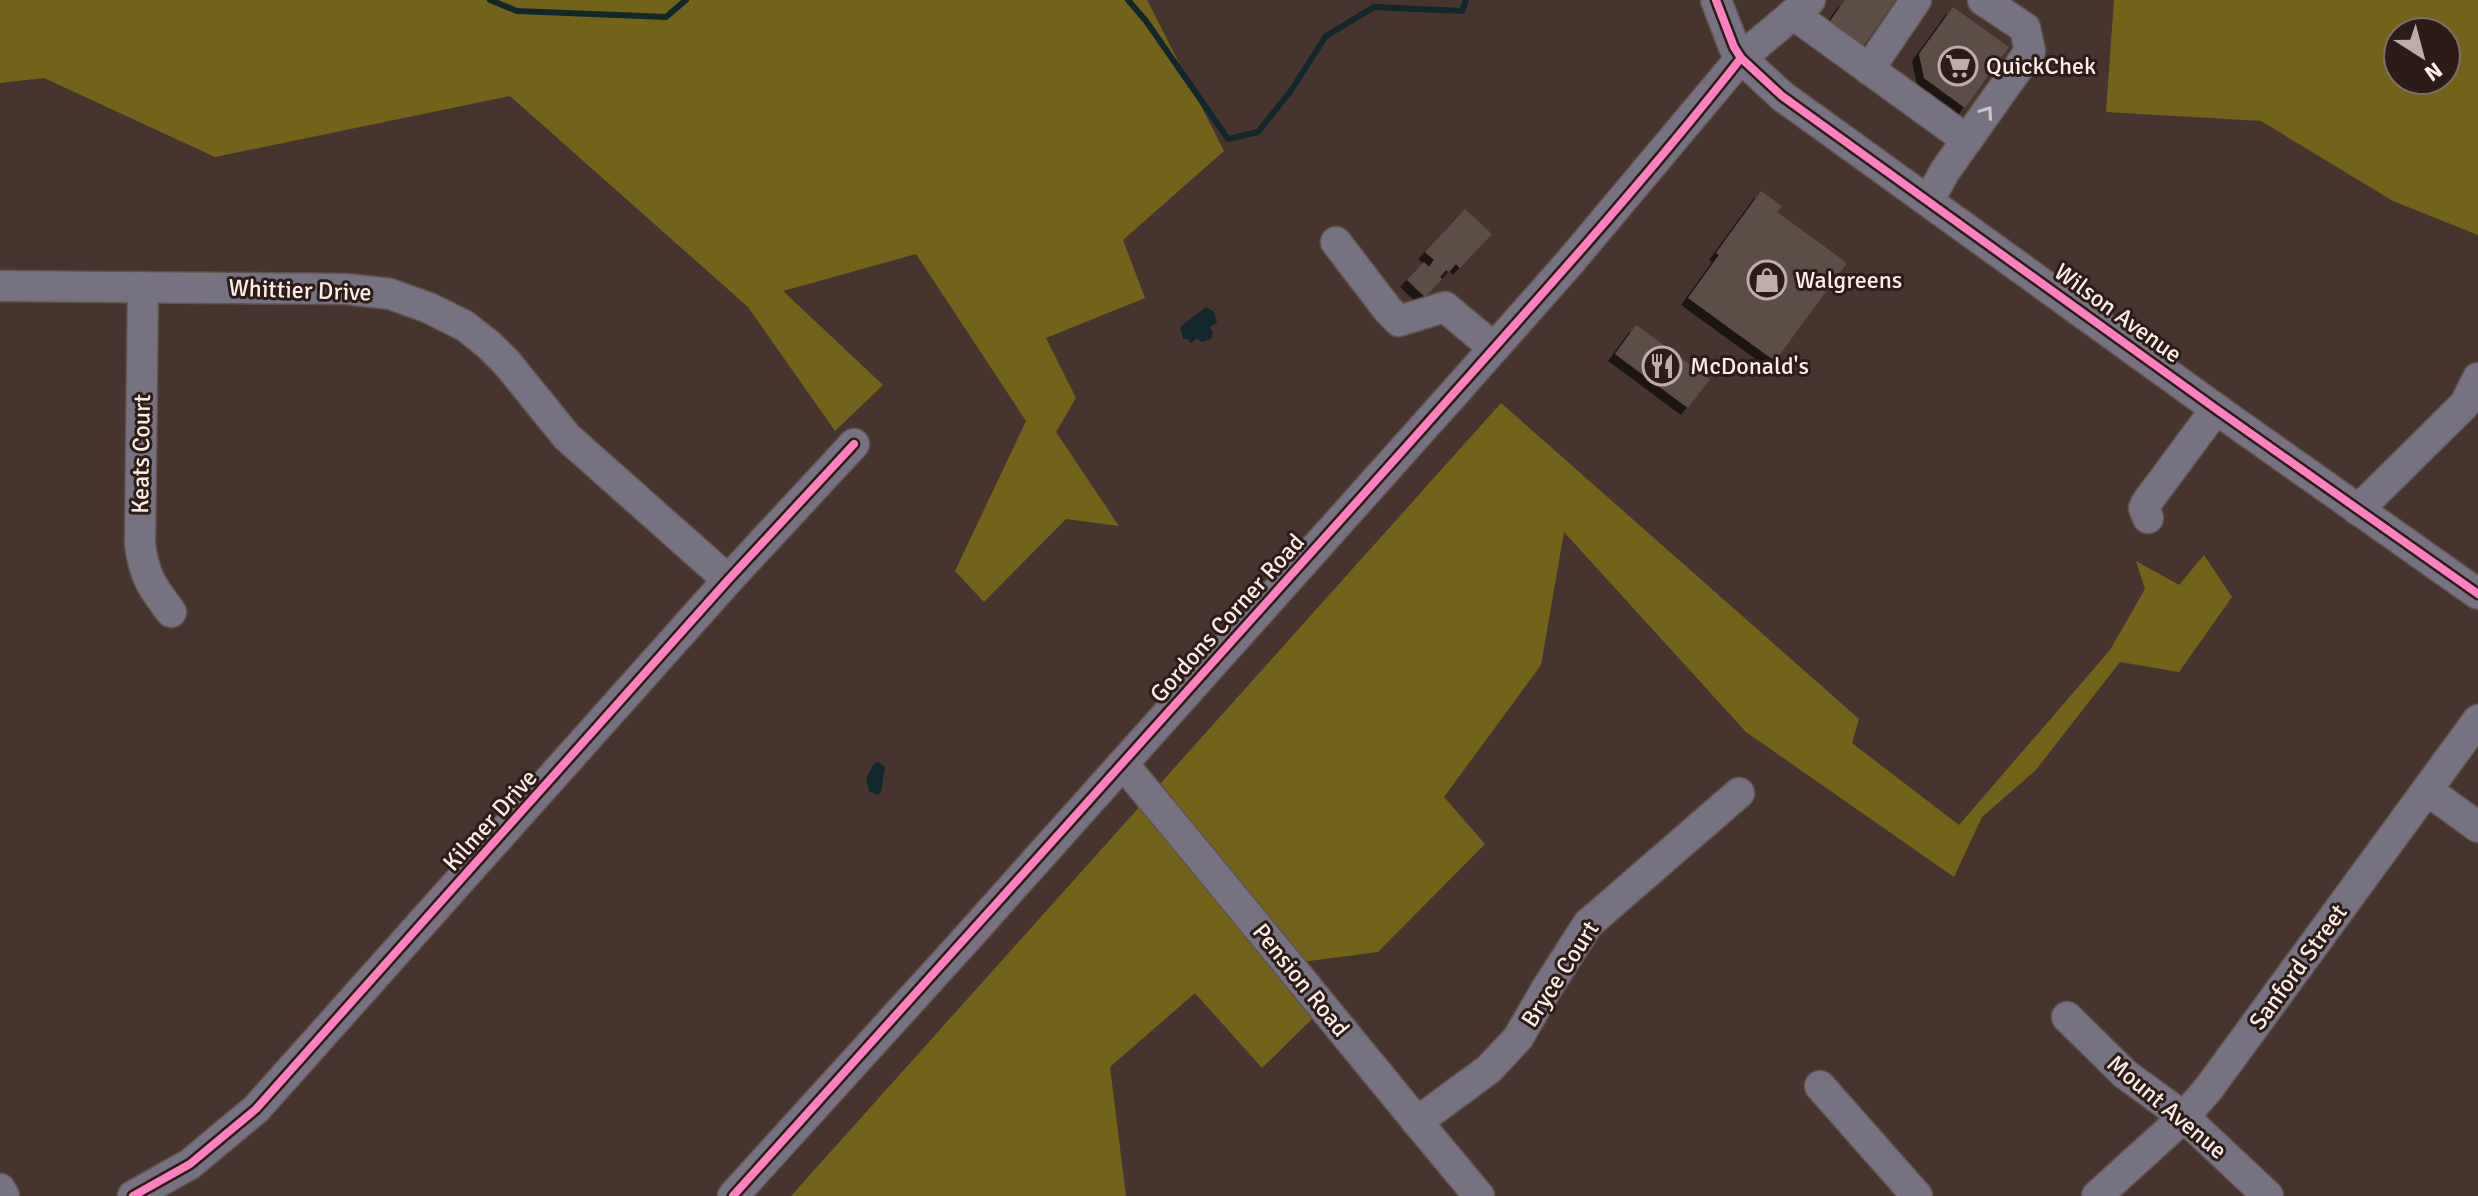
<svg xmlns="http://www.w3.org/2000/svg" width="2478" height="1196" viewBox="0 0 2478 1196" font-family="Signika,sans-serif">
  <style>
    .forest { fill: #73631a; fill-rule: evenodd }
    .water { fill: #11272c }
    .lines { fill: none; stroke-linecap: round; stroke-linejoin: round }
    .stream { stroke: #11272c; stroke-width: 6 }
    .building { fill: #5d4e46; filter: url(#shadow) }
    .minor-casing { stroke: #62524e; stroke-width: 33 }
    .minor { stroke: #767281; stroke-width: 30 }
    .cycleway-casing { stroke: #2c1b16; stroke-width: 13 }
    .cycleway { stroke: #ff80c0; stroke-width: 8 }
    .oneway { stroke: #cdc2c4 }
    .labels { text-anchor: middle; stroke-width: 6; stroke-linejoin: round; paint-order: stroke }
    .poi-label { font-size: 24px; fill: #fcede8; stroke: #2c1b16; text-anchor: start }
    .street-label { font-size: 24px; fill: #fcede8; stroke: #2c1b16 }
  </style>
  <defs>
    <filter id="shadow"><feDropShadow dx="-7" dy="7" stdDeviation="0" flood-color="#0009"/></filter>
  </defs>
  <rect width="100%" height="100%" fill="#48342e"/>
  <g class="forest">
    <path d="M0,0H1147L1224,151L1123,240L1145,298L1046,338L1076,398L1056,432L1119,526L1066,519L984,602L955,571L1026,421L916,254L783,291L883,385L835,431L748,307L510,96L215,157L44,78L0,83Z"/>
    <path d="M2114,0H2478V235L2393,201L2261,121L2106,112ZM2446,32V80H2398V32Z"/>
    <path d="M1501,403L1859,719L1852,743L1959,825L2110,650L2145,589L2136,561L2179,585L2204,555L2232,597L2179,672L2120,662L2035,771L1982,817L1954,877L1746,732L1564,532L1541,665L1444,797L1485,844L1378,952L1286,964L1315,1016L1262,1068L1195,993L1110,1067L1126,1196H791Z"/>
  </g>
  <g class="water">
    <path d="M1206,307L1214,312L1217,323L1210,327L1213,333L1211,339L1202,342L1197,338L1191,343L1188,339H1183L1180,327Z"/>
    <path d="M878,762L885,767L881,792L877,795L869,791L866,778L874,764Z"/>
  </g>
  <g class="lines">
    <g class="stream">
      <path d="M490,0L517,11L666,17L686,0"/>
      <path d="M1128,0L1146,21L1228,139L1258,132L1290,92L1326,36L1374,7L1462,11L1466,0"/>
    </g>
  </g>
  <g class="building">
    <path d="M1845,0H1896L1859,52L1825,28Z"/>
    <path d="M1953,7L2009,47L1965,108L1924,78L1919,54Z"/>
    <path d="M1761,191L1782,206L1777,212L1847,263L1775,361L1688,298L1719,255L1716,253Z"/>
    <path d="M1465,209L1492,234L1460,268L1456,264L1449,272L1446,270L1440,277L1442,279L1425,297L1407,280L1424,262L1429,267L1434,260L1425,252Z"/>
    <path d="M1636,325L1710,379L1688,408L1615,354Z"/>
  </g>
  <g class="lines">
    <defs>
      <g id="minor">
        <path d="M1716,0L1734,47L1741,58L1782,96L2216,409L2478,594"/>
        <path d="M1793,14L1967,140"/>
        <path d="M1869,69L1916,0"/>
        <path d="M1929,200L1945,171L2030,51L2025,28L1983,0"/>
        <path d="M1336,242L1388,310L1399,321L1445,307L1494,348"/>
        <path d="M0,286L346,289L390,294L429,308L465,326L489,345L507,363L567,437L728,580"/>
        <path d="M143,287L140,544C144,576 152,587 171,612"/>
        <path d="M2358,510L2465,404L2478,378"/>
        <path d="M2148,518L2144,508L2147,502L2216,409"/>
        <path d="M1123,764C1243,907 1359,1053 1479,1196"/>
        <path d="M2427,790L2478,827"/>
        <path d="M2067,1017L2125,1074L2184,1117L2268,1196"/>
        <path d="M1820,1086L1917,1196"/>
        <path d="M1417,1122L1489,1069L1518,1038L1547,988L1588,924L1739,793"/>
        <path d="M0,1189L4,1196"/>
        <path d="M133,1196L190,1164L256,1109L728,580L854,444"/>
        <path d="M733,1196L960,946L1456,391L1570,262L1741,58L1810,0"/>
        <path d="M2097,1196L2184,1117L2209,1088L2478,720"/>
      </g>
    </defs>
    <use href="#minor" class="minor-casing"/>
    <use href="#minor" class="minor"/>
    <defs>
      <g id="cycleway">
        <path d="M1716,0L1734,47L1741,58L1782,96L2216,409L2478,594"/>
        <path d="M133,1196L190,1164L256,1109L728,580L854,444"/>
        <path d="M733,1196C954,949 1177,705 1397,457C1513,326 1633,196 1741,58"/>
      </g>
    </defs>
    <use href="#cycleway" class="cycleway-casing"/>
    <use href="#cycleway" class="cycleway"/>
  </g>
  <defs><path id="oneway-chevron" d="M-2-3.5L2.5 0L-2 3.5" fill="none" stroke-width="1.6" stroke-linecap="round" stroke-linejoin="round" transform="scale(2)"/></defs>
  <use class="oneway" href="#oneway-chevron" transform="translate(1987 112) rotate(-55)"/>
  <defs>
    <symbol id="supermarket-ring" viewBox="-11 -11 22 22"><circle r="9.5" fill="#2c1b16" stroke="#bdaca7" stroke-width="1.5"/><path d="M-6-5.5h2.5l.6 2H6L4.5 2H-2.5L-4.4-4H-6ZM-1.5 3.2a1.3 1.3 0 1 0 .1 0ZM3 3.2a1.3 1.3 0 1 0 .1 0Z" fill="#bdaca7"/></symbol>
    <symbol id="shop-ring" viewBox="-11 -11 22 22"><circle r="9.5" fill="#2c1b16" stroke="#bdaca7" stroke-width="1.5"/><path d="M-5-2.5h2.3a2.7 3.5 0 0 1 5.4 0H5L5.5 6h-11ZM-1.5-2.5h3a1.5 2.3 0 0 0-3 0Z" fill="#bdaca7"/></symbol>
    <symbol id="restaurant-ring" viewBox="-11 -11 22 22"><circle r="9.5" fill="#2c1b16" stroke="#bdaca7" stroke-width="1.5"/><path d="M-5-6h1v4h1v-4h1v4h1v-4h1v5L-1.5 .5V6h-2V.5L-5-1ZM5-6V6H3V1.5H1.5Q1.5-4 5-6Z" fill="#bdaca7"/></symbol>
  </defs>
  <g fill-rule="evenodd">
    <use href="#supermarket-ring" x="1936" y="44" width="44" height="44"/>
    <use href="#shop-ring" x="1745" y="258" width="44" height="44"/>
    <use href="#restaurant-ring" x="1640" y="344" width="44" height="44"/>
  </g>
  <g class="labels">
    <g class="poi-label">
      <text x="1986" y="74">QuickChek</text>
      <text x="1795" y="288">Walgreens</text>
      <text x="1690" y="374">McDonald's</text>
    </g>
    <g class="street-label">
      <text transform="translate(300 290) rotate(2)" y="8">Whittier Drive</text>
      <text transform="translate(2118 313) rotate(36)" y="8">Wilson Avenue</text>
      <text transform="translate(141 454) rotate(-89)" y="8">Keats Court</text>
      <text transform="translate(1227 618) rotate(-48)" y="8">Gordons Corner Road</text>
      <text transform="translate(490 820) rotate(-48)" y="8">Kilmer Drive</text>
      <text transform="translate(2298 967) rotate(-54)" y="8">Sanford Street</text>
      <text transform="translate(1560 974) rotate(-57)" y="8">Bryce Court</text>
      <text transform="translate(1301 980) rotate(51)" y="8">Pension Road</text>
      <text transform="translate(2167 1107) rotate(40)" y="8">Mount Avenue</text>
    </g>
  </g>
  <g transform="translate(2422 56) rotate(144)"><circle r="38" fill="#2c1b16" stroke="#7f6f6a" stroke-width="2"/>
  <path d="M0-6L14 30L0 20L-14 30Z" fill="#bdaca7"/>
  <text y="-12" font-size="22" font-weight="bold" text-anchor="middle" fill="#fcede8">N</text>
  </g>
</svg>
